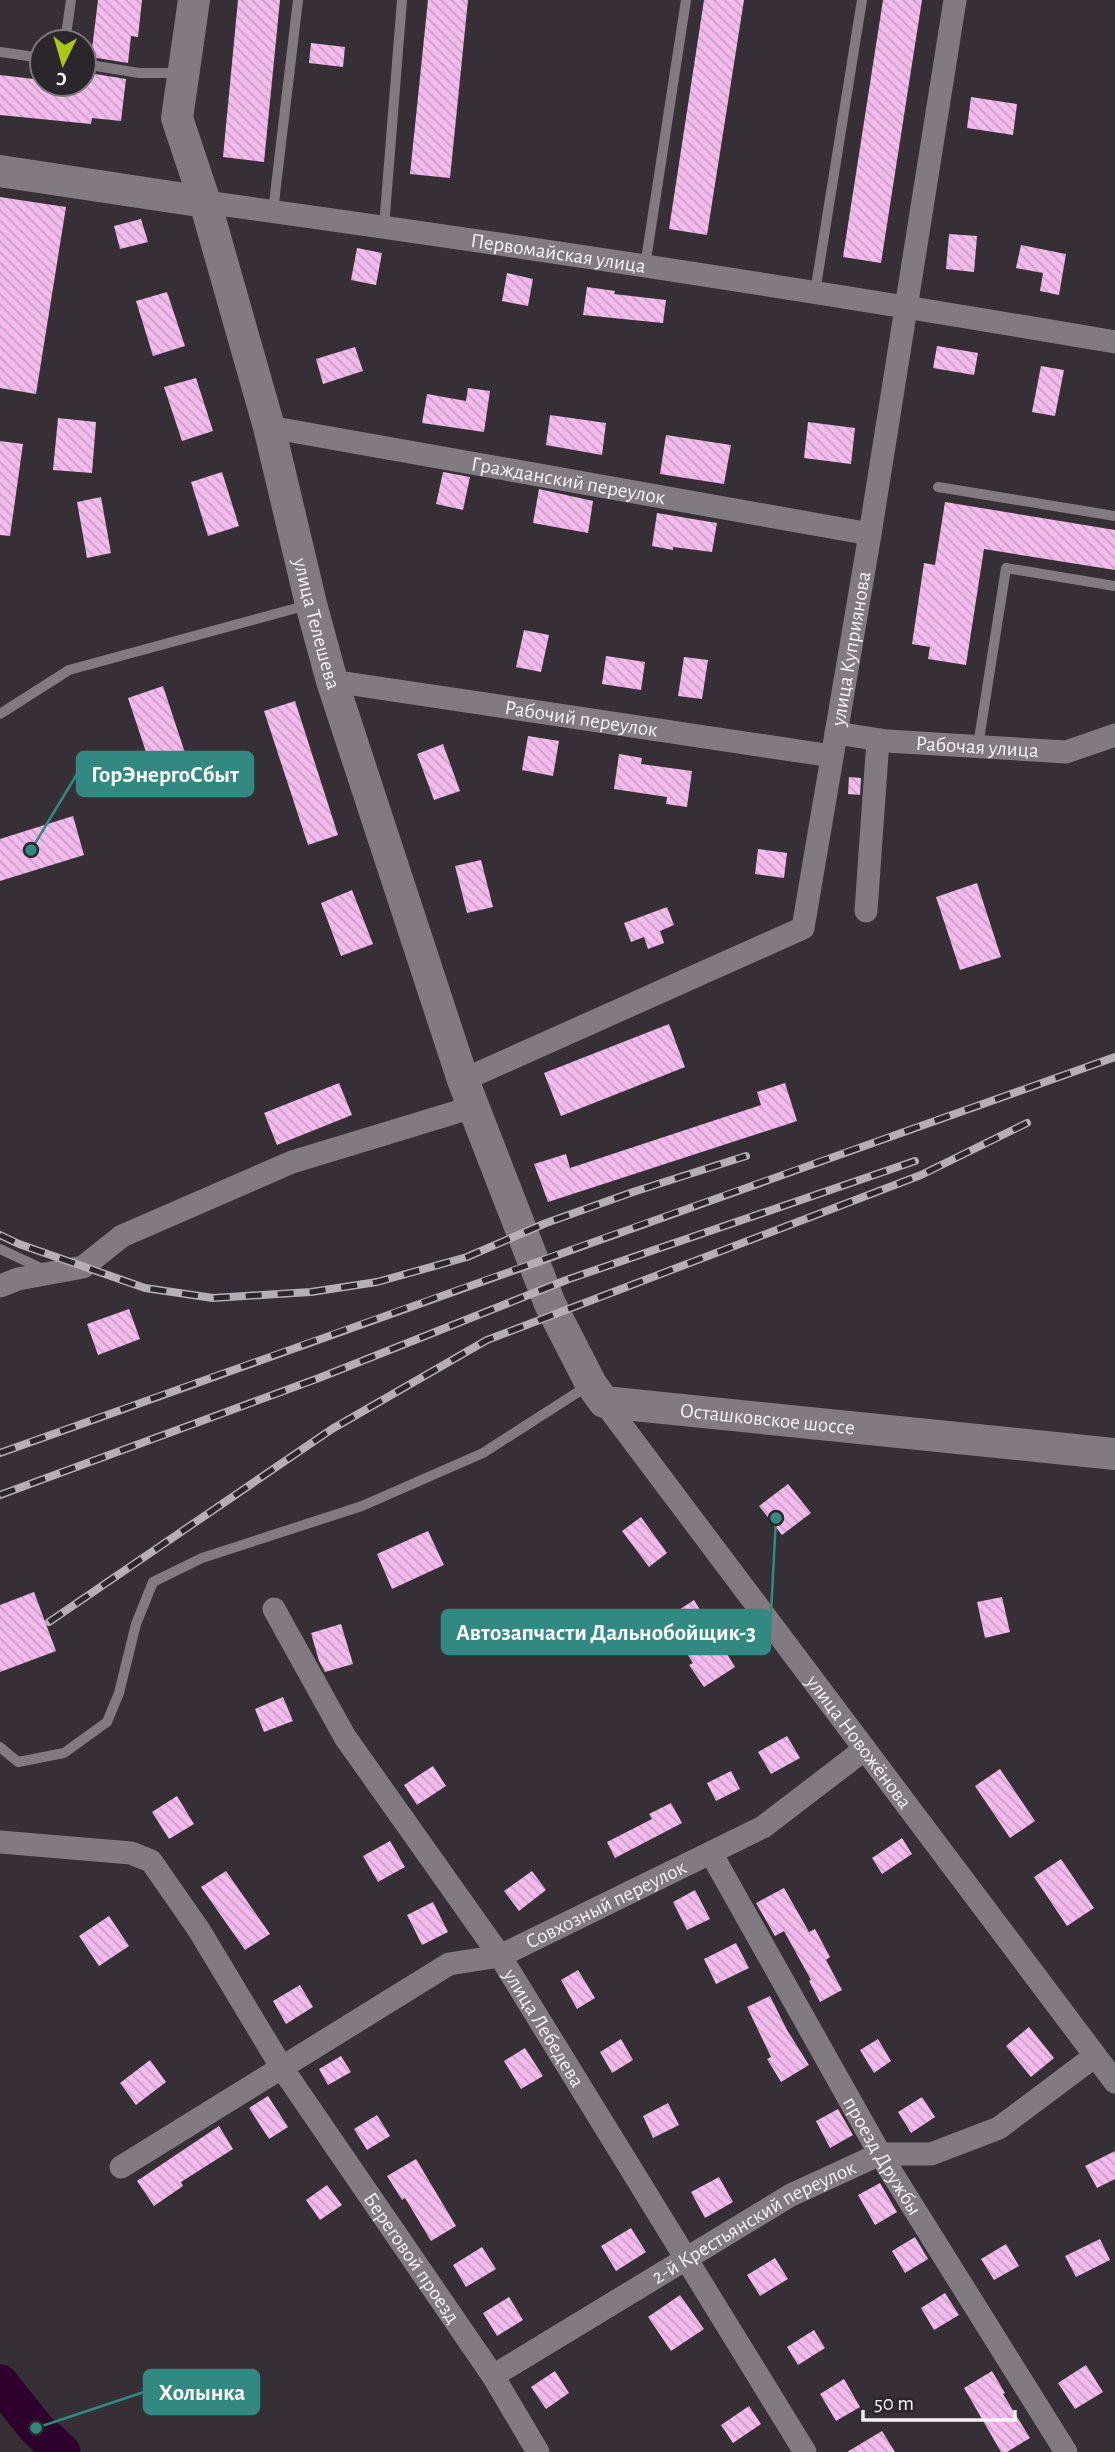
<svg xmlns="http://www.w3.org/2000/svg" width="1115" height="2452" viewBox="0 0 1115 2452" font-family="'Alegreya Sans',sans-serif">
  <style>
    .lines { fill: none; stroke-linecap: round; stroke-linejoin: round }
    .river { stroke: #2d012c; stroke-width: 37 }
    .building { fill: url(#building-back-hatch) }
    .lane { stroke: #817a80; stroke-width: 10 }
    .street { stroke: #817a80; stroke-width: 23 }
    .secondary { stroke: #817a80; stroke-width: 32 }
    .rail-casing { stroke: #b4afb3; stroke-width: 8 }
    .rail { stroke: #2b262b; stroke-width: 5; stroke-dasharray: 16; stroke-linecap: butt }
    .labels { text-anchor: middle; stroke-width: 7; stroke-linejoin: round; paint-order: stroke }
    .street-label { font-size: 21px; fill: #f6f2f6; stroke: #2b262b }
    .leader { fill: none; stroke: #328982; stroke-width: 2.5 }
    .callout-dot { fill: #328982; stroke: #2b262b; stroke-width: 2.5 }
    .callout { fill: #328982; stroke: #328982; stroke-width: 2.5 }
    .callout-label { font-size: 23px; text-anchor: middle; font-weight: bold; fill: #fff }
  </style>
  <defs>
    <pattern id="building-back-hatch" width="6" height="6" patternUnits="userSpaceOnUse" patternTransform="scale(1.75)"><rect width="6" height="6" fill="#f3baed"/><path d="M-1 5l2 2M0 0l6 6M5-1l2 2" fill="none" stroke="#c99ec4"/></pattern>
  </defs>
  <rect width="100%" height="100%" fill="#362f35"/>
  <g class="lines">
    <path class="river" d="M0,2383L36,2428L62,2452"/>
  </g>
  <g class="building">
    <path d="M98,0H142L138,37L131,36L128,63L91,57Z"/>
    <path d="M238,0H280L264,162L223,157Z"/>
    <path d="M428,0H468L450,178L410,174Z"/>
    <path d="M704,0H744L707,235L669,229Z"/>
    <path d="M883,0H922L881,263L843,257Z"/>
    <path d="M311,43L345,47L343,67L309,63Z"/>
    <path d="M89,73L126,79L121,121L92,118L91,124L0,115V75L42,80V84H88Z"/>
    <path d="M971,97L1017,104L1013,135L967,128Z"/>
    <path d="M0,197L66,207L36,394L0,388Z"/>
    <path d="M141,219L148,242L120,249L114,226Z"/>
    <path d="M949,234L977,236L974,272L946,269Z"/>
    <path d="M1021,245L1066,254L1059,295L1040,291L1043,273L1016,268Z"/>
    <path d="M357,248L382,253L376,285L351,280Z"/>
    <path d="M507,273L533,279L528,306L502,301Z"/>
    <path d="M587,287L615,291L614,294L666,300L663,323L583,315Z"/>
    <path d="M167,292L185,346L153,356L136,301Z"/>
    <path d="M937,346L978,353L974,375L933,368Z"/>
    <path d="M355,347L363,371L323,384L316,359Z"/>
    <path d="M1041,366L1064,370L1055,416L1032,412Z"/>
    <path d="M196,378L213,431L182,441L164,387Z"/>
    <path d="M468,388L490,391L484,432L422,423L427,394L466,401Z"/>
    <path d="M550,415L606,423L602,455L546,445Z"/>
    <path d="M58,418L96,422L92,473L53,470Z"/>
    <path d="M808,422L855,428L851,464L804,458Z"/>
    <path d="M666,435L731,445L724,484L660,474Z"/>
    <path d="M0,441L23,444L10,536L0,535Z"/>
    <path d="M222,472L239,526L208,536L191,482Z"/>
    <path d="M443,472L470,477L463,510L436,504Z"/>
    <path d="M539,489L593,501L588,533L533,523Z"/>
    <path d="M101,497L111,553L87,558L77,502Z"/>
    <path d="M945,502L1115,530V570L984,549L966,665L928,659L930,647L912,644L924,563L935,565Z"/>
    <path d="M657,513L717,523L712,552L673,547V550L652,546Z"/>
    <path d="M524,630L549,635L541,672L516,667Z"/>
    <path d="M606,656L645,662L641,690L602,684Z"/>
    <path d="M684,657L708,660L702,699L678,696Z"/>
    <path d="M163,686L189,765L154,776L128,698Z"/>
    <path d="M295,701L338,835L308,845L264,711Z"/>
    <path d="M528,736L559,741L553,776L522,770Z"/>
    <path d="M443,744L460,791L434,800L417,754Z"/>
    <path d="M619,754L642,758L641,764L692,771L687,807L666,804L667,797L614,789Z"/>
    <path d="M849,777L861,778L860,795L848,794Z"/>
    <path d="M73,816L84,855L0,881V839Z"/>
    <path d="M758,849L787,853L784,878L755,874Z"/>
    <path d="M481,860L493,907L467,913L455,866Z"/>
    <path d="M977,883L1001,957L960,970L936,897Z"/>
    <path d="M352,890L373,944L341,956L321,903Z"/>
    <path d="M667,907L674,925L660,931L664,943L648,949L644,937L631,942L624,923Z"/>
    <path d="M669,1024L685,1067L561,1116L544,1073Z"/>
    <path d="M339,1083L352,1115L277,1145L264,1113Z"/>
    <path d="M785,1083L797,1121L548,1202L534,1164L566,1154L570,1168L761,1105L757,1092Z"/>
    <path d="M129,1309L140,1339L98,1355L87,1324Z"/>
    <path d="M788,1484L811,1513L782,1535L759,1506Z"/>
    <path d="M641,1517L667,1553L649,1567L622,1531Z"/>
    <path d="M428,1531L444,1565L392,1589L377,1554Z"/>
    <path d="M34,1592L56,1651L0,1672V1605Z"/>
    <path d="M1002,1597L1010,1632L985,1638L977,1602Z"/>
    <path d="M694,1600L735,1667L704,1687L689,1665L693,1663L665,1619Z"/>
    <path d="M341,1624L353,1664L325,1672L319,1661L311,1633Z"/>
    <path d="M283,1697L293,1721L264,1732L255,1709Z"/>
    <path d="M787,1736L800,1758L771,1774L758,1752Z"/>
    <path d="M433,1766L446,1786L417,1805L404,1785Z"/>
    <path d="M1000,1769L1035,1821L1010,1838L975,1786Z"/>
    <path d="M731,1771L740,1789L716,1801L707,1783Z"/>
    <path d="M177,1796L194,1824L169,1839L152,1812Z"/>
    <path d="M671,1803L682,1823L615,1858L607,1842L652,1819L649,1814Z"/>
    <path d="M902,1838L912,1854L882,1874L872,1858Z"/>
    <path d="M390,1841L405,1867L378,1882L363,1856Z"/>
    <path d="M1061,1859L1094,1908L1067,1926L1034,1877Z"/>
    <path d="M226,1871L270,1934L245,1950L201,1887Z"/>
    <path d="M532,1871L546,1890L519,1911L504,1891Z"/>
    <path d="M784,1888L809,1932L815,1929L830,1957L826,1960L842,1990L820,2002L809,1981L811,1980L784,1931L775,1936L756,1903Z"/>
    <path d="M695,1890L710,1919L687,1930L673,1902Z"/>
    <path d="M433,1902L448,1932L422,1945L407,1915Z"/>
    <path d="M109,1916L129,1946L99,1966L79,1936Z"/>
    <path d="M736,1943L749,1968L716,1984L704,1959Z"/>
    <path d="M578,1970L595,1998L577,2009L561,1980Z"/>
    <path d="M300,1985L313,2007L286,2024L273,2001Z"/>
    <path d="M770,1996L787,2030L809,2065L781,2082L767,2059L771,2057L747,2007Z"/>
    <path d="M1029,2027L1054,2058L1031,2077L1006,2046Z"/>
    <path d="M621,2039L633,2060L612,2073L600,2052Z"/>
    <path d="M878,2039L891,2061L874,2073L860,2050Z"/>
    <path d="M525,2048L543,2076L521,2089L504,2061Z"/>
    <path d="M341,2056L351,2072L328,2085L319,2069Z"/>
    <path d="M150,2060L166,2082L136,2105L120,2083Z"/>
    <path d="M268,2096L288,2127L269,2139L249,2108Z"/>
    <path d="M922,2097L935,2117L911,2133L898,2112Z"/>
    <path d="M668,2103L679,2125L653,2138L643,2116Z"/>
    <path d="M838,2109L853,2135L830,2148L816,2121Z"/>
    <path d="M377,2115L390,2136L367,2150L354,2129Z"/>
    <path d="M219,2126L233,2149L181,2182L183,2186L154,2206L137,2181Z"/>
    <path d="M1115,2151V2179L1097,2188L1085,2166Z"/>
    <path d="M416,2159L456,2226L431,2241L405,2198L402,2200L387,2176Z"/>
    <path d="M719,2177L733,2202L705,2218L691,2192Z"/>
    <path d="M880,2183L897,2212L875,2225L858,2195Z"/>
    <path d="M327,2185L342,2205L320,2220L306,2200Z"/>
    <path d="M631,2228L646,2252L616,2271L601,2246Z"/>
    <path d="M915,2237L928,2259L905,2273L892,2251Z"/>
    <path d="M1100,2239L1110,2260L1076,2277L1065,2256Z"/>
    <path d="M1006,2244L1019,2266L994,2280L981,2259Z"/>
    <path d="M482,2247L496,2269L466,2287L453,2265Z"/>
    <path d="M775,2258L788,2279L760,2296L747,2275Z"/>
    <path d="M945,2293L959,2315L934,2330L921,2308Z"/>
    <path d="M680,2295L704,2329L671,2351L648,2317Z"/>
    <path d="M509,2297L523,2320L497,2336L483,2313Z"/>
    <path d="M814,2330L825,2348L798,2365L787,2347Z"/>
    <path d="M1086,2365L1103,2392L1075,2409L1058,2383Z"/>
    <path d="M555,2371L569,2393L546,2409L531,2387Z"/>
    <path d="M992,2371L1005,2393L1003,2394L1030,2438L1007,2452H1001L964,2388Z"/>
    <path d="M844,2379L860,2407L836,2421L820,2394Z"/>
    <path d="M749,2406L761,2424L733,2443L721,2425Z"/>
    <path d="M882,2431L895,2452H847Z"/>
  </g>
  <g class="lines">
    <g class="lane">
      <path d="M65,42L71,0"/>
      <path d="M0,52L42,58"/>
      <path d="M84,64L139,73H181"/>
      <path d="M273,211L298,0"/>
      <path d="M384,227L402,0"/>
      <path d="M645,266L686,0"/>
      <path d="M815,292L862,0"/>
      <path d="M938,487L1115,516"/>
      <path d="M0,714L69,670L308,605"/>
      <path d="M978,746L1006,568L1115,586"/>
      <path d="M0,1249L45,1270"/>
      <path d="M0,1747L18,1762L64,1753L107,1722L119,1693L136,1624L153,1582L202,1558L362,1506L483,1453L589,1385"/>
    </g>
    <g class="street">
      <path id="s1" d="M205,202C509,244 812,290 1115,342"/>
      <path id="s2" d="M269,427L870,534"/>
      <path id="s3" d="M332,681L832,756"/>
      <path id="s4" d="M836,733L887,741L1066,752L1115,735"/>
      <path d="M866,911L878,740"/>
      <path id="s5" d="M463,1080L803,928L870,534L955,0"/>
      <path d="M0,1286L18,1279L83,1267L122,1236L292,1162L473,1107"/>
      <path id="s6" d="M604,1402L1115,2082"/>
      <path id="s7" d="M274,1609L345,1737L500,1956L805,2452"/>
      <path id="s8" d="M0,1842L131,1853L151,1861L199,1930L282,2068L493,2376L538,2452"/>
      <path id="s9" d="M711,1853L880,2154L1066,2452"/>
      <path id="s10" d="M121,2167L449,1964L500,1956L763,1827L865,1749"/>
      <path id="s11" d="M493,2376L791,2195L880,2154H931L999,2128L1095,2056"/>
    </g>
    <g class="secondary">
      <path id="s12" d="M194,0L177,118L205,202L269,427L311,604L332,681L463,1080L550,1304L591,1384L604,1402L1115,1454"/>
      <path d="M0,171L205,202"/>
    </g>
    <defs>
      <g id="rail">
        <path d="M0,1235L19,1244L145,1288L213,1298L311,1292L377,1282L467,1257L546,1223L633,1192L746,1156"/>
        <path d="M0,1453C371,1320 743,1189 1115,1057"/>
        <path d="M0,1495L319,1378L569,1279L915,1161"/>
        <path d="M49,1622L332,1429L487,1340L921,1175L1027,1123"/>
      </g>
    </defs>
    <use href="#rail" class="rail-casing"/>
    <use href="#rail" class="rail"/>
  </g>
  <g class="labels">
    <g class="street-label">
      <text dy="7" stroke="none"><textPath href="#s1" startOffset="357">Первомайская улица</textPath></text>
      <text dy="7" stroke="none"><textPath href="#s2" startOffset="304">Гражданский переулок</textPath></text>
      <text dy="7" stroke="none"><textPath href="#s12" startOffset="644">улица Телешева</textPath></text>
      <text dy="7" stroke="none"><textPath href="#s5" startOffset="656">улица Куприянова</textPath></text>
      <text dy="7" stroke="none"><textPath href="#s3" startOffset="252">Рабочий переулок</textPath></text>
      <text dy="7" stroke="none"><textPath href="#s4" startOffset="142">Рабочая улица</textPath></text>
      <text dy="7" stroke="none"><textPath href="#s12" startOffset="1640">Осташковское шоссе</textPath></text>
      <text dy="7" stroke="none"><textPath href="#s6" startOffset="425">улица Новожёнова</textPath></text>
      <text dy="7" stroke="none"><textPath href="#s10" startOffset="555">Совхозный переулок</textPath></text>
      <text dy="7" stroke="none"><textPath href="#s7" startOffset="499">улица Лебедева</textPath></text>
      <text dy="7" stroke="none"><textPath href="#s9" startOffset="348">проезд Дружбы</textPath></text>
      <text dy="7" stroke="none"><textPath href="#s11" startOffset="303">2-й Крестьянский переулок</textPath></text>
      <text dy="7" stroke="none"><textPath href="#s8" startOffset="628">Береговой проезд</textPath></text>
    </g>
  </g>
  <path class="leader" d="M31 850L77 774M776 1518L770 1632M36 2428L144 2392"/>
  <g class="callout-dot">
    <circle cx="31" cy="850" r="7"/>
    <circle cx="776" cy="1518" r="7"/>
    <circle cx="36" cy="2428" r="7"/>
  </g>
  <g class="callout">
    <rect x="77" y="752" width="176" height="44" rx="7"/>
    <rect x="442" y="1610" width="328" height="44" rx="7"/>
    <rect x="144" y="2370" width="115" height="44" rx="7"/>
  </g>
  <g class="callout-label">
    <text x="165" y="782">ГорЭнергоСбыт</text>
    <text x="606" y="1640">Автозапчасти Дальнобойщик-3</text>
    <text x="202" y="2400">Холынка</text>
  </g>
  <g transform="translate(63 63) rotate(185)"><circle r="33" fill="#2b262b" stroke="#7c787c" stroke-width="2"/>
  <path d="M0-5L12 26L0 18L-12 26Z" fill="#aac717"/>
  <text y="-10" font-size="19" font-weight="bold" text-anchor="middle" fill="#f6f2f6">С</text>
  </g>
  <path d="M863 2410v10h152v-10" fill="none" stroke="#f6f2f6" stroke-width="3.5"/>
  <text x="874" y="2410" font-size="21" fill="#f6f2f6" stroke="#2b262b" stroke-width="5" paint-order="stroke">50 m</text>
</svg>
